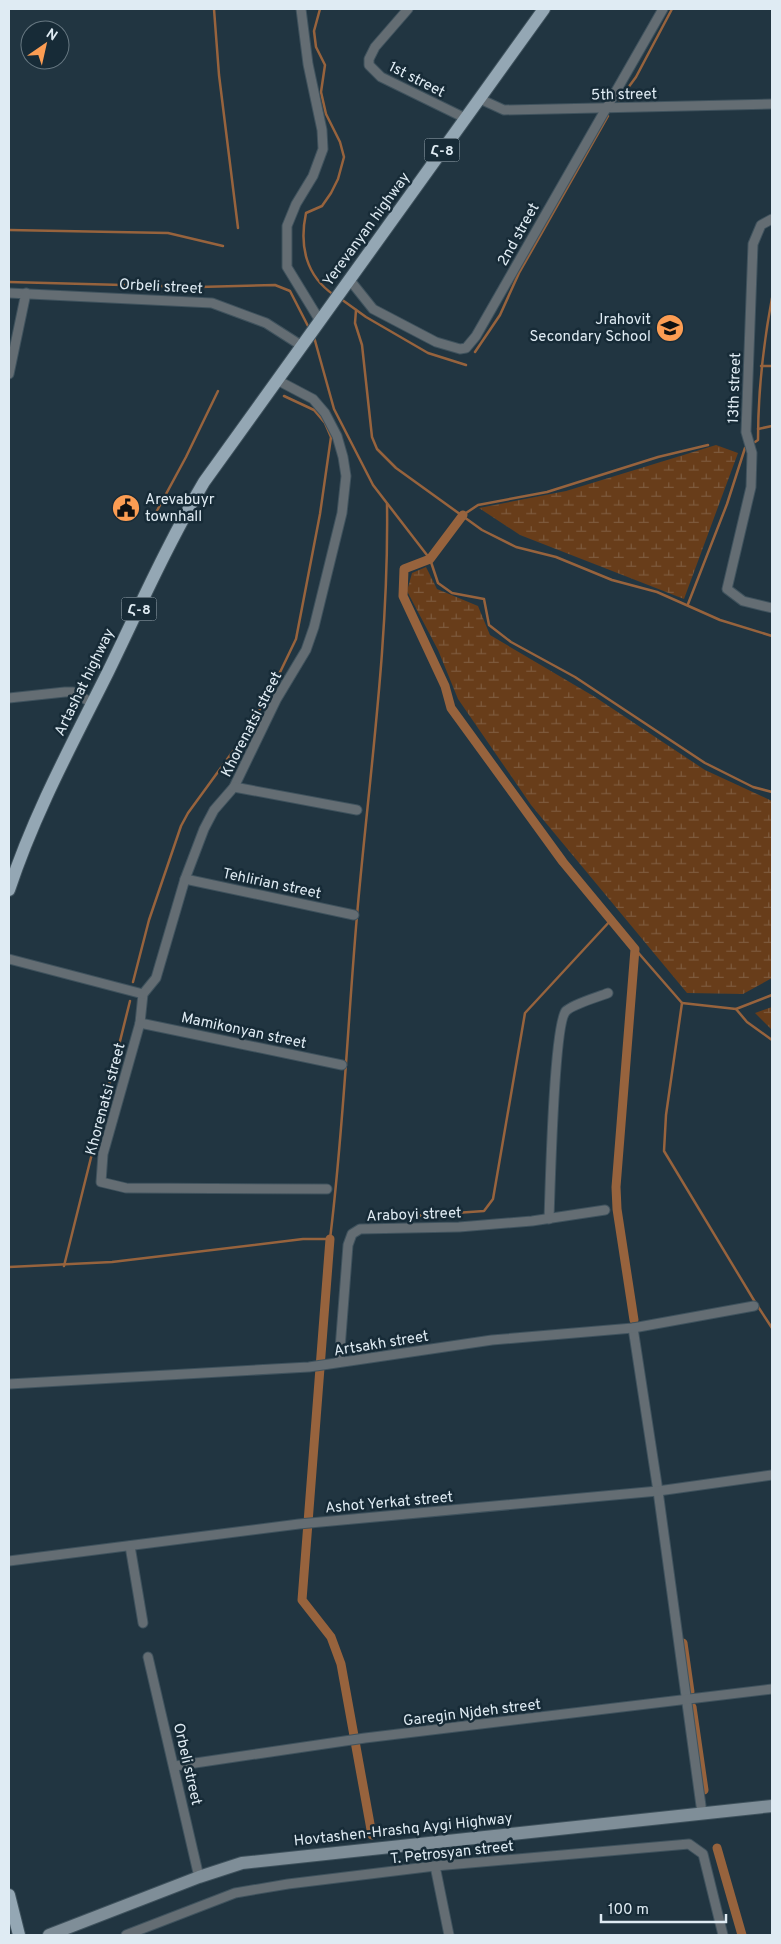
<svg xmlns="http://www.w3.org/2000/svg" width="781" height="1944" viewBox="0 0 781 1944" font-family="Overpass,'Noto Sans Armenian',sans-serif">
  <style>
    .wetland { fill: url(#wetland-marsh) }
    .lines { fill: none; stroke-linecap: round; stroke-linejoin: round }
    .stream { stroke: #97633d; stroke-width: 2.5 }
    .canal { stroke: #97633d; stroke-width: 9 }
    .street-casing { stroke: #3f525d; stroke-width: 11 }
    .secondary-casing { stroke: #3f525d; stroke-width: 14 }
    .primary-casing { stroke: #3f525d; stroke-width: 14 }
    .street { stroke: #646d73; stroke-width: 9 }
    .secondary { stroke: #7f8e98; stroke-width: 12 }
    .primary { stroke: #94a7b4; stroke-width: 12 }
    .labels { text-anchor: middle; stroke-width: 5; stroke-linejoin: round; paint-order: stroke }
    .shield { fill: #172b37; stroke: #a3b1bb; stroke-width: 1 }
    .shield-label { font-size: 14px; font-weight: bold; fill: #dfebf3 }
    .street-label { font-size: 15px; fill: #dfebf3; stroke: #172b37 }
    .poi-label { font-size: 15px; fill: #dfebf3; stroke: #172b37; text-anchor: end }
  </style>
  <defs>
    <pattern id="wetland-marsh" width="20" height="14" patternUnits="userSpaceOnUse" patternTransform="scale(1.25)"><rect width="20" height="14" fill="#683d1a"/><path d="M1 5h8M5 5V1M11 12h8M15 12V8" fill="none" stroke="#7d593c"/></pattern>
  </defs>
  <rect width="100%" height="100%" fill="#213541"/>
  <g class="wetland">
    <path d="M716,445L738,453L684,599L520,535L479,508L566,491Z"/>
    <path d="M426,567L437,589L478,606L490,635L595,697L705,770L772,801V978L743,994L687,993L531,805L458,699L438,650L407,591L412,573Z"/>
    <path d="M772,1007V1030L755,1013Z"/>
  </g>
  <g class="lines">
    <g class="stream">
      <path d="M214,9L219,75L238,228"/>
      <path d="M320,9L314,31L316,47L325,65L321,92L326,114L340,142L344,157L338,179L331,193L322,206L306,213C299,246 306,276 334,295"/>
      <path d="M619,100L636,77L672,9"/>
      <path d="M9,230L168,233L223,246"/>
      <path d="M9,282L199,287L275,285L290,291L309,328"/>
      <path d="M341,299L366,317L428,353L466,365"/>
      <path d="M356,310L355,323L362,345L372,437L377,449L396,468L482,530L516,547L556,557L612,580L657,592L720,620L772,636"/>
      <path d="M314,337L334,409L373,485L430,559L438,583L452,593L484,599L489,625L511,642L575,677L705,763L753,787L772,792"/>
      <path d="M475,352L500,315L519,273L608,116"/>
      <path d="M761,366H772"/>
      <path d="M758,429L772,426"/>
      <path d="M752,444L758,440C758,391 763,346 772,298"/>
      <path d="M463,515L478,505L547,492L658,457L708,445"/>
      <path d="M152,520L186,457L218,391"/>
      <path d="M688,604L727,504L745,448L747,447"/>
      <path d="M635,949L682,1003L666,1115L664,1151L755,1302L772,1328"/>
      <path d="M133,982L149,920L181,826L188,813L239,743L271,691L296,639L320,514L331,437L325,423L314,410L284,396"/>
      <path d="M682,1003L736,1009L747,1022L772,1040"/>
      <path d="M736,1009L772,995"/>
      <path d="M370,1219L484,1211L493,1199L525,1013L611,920"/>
      <path d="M64,1266L130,1001"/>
      <path d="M9,1267L112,1262L303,1239H330C344,1127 348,1015 358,904C370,771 389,638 387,504"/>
    </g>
    <g class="canal">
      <path d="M463,515L430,559L404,569L403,596L445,686L451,708L563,862L635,949L616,1187L617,1209L634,1320"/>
      <path d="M330,1239L302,1600L331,1637L341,1664L372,1835"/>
      <path d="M683,1643L690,1692"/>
      <path d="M692,1707L704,1790"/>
      <path d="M717,1848L742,1935"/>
    </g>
    <defs>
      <g id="street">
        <path d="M301,9L308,64L322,130L323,149L313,176L296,204L287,226V267L320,321"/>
        <path d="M408,9L375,47L369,59V65L381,77L465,118"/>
        <path d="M480,99L504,110L772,104"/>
        <path d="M772,219L761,225L753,244L746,432L752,453L751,487L727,589L743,601L772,608"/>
        <path d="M349,279L373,309L436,342L460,349L466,348L476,336L663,9"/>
        <path d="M9,293L212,303L266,323L302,346"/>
        <path d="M9,374L26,293"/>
        <path d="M277,380L313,399L325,413L337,436L343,457L346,476L342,513L314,627L306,650L276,700L234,787L214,810L204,829L185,879L156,978L143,994L140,1023L103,1154L101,1182L126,1188L327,1189"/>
        <path d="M9,698L65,692H73L92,703"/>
        <path d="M234,787L357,810"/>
        <path d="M185,879L354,915"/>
        <path d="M9,959L143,994"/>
        <path d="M140,1023L342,1065"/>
        <path d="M549,1219C550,1192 554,1023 566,1011C573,1004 598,997 608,993"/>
        <path d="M633,1328L658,1491L702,1813"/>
        <path d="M339,1362L348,1245L352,1234L360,1229L459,1227L532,1221L605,1210"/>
        <path d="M9,1384L309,1367L492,1340L633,1328L754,1306"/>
        <path d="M130,1546L143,1623"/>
        <path d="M9,1561L299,1524L658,1491L772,1475"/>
        <path d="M148,1657L199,1877"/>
        <path d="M175,1766L365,1738L772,1689"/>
        <path d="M435,1866L449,1935"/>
        <path d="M126,1935L235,1893L288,1884L435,1866L689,1844L703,1854L723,1935"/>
      </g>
      <path id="secondary" d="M49,1935L199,1877L242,1863L772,1806"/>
      <g id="primary">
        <path d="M9,890C34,814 72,744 108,672C139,608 168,543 204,482L544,9"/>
        <path d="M9,1895L19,1935"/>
      </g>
    </defs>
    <use href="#street" class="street-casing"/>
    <use href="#secondary" class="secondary-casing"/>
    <use href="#primary" class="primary-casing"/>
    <use href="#street" class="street"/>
    <use href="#secondary" class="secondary"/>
    <use href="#primary" class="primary"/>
  </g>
  <defs>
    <symbol id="school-disc" viewBox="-11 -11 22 22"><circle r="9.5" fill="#fc9d53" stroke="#172b37"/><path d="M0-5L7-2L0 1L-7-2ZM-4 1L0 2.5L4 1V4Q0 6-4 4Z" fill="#111"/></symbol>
    <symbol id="civic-disc" viewBox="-11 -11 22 22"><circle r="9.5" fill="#fc9d53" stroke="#172b37"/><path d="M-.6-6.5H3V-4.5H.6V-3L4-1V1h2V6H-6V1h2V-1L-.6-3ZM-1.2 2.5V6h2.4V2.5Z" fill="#111"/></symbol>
  </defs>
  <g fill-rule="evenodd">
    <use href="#school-disc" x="654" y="312" width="32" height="32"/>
    <use href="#civic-disc" x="110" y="492" width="32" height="32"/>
  </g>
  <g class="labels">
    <g class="shield">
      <rect x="424.5" y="138.5" width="35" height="23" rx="4"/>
      <rect x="121.5" y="597.5" width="35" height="23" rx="4"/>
    </g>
    <g class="shield-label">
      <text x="442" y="155">Հ-8</text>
      <text x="139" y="614">Հ-8</text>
    </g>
    <g class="street-label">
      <text transform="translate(417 79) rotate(27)" y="5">1st street</text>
      <text transform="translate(624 94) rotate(-1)" y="5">5th street</text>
      <text transform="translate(366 229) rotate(-54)" y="5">Yerevanyan highway</text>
      <text transform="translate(518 234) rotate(-61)" y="5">2nd street</text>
      <text transform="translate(161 286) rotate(3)" y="5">Orbeli street</text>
      <text transform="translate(734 388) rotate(-88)" y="5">13th street</text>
      <text transform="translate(84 682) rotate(-64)" y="5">Artashat highway</text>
      <text transform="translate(251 724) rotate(-63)" y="5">Khorenatsi street</text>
      <text transform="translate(272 883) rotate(12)" y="5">Tehlirian street</text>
      <text transform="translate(244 1030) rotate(12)" y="5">Mamikonyan street</text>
      <text transform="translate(105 1099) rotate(-75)" y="5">Khorenatsi street</text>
      <text transform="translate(414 1214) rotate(-2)" y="5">Araboyi street</text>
      <text transform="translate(381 1343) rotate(-9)" y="5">Artsakh street</text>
      <text transform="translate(389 1502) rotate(-5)" y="5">Ashot Yerkat street</text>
      <text transform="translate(472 1712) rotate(-7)" y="5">Garegin Njdeh street</text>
      <text transform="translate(188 1764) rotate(77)" y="5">Orbeli street</text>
      <text transform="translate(403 1829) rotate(-6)" y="5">Hovtashen-Hrashq Aygi Highway</text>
      <text transform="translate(452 1852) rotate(-6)" y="5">T. Petrosyan street</text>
    </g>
    <g class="poi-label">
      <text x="651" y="324">Jrahovit<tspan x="651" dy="17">Secondary School</tspan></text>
      <text x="145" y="504" text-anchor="start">Arevabuyr<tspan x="145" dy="17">townhall</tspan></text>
    </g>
  </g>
  <rect width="781" height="1944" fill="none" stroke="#dfebf3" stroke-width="20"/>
  <g transform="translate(45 45) rotate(34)"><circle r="24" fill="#172b37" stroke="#677882"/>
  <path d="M0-4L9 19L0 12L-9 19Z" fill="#fc9d53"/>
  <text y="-8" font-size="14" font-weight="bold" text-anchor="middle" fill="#dfebf3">N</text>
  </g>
  <path d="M601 1914v8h125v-8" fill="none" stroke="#dfebf3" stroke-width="2.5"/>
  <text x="608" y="1914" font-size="15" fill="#dfebf3" stroke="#172b37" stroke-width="4" paint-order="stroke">100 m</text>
</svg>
